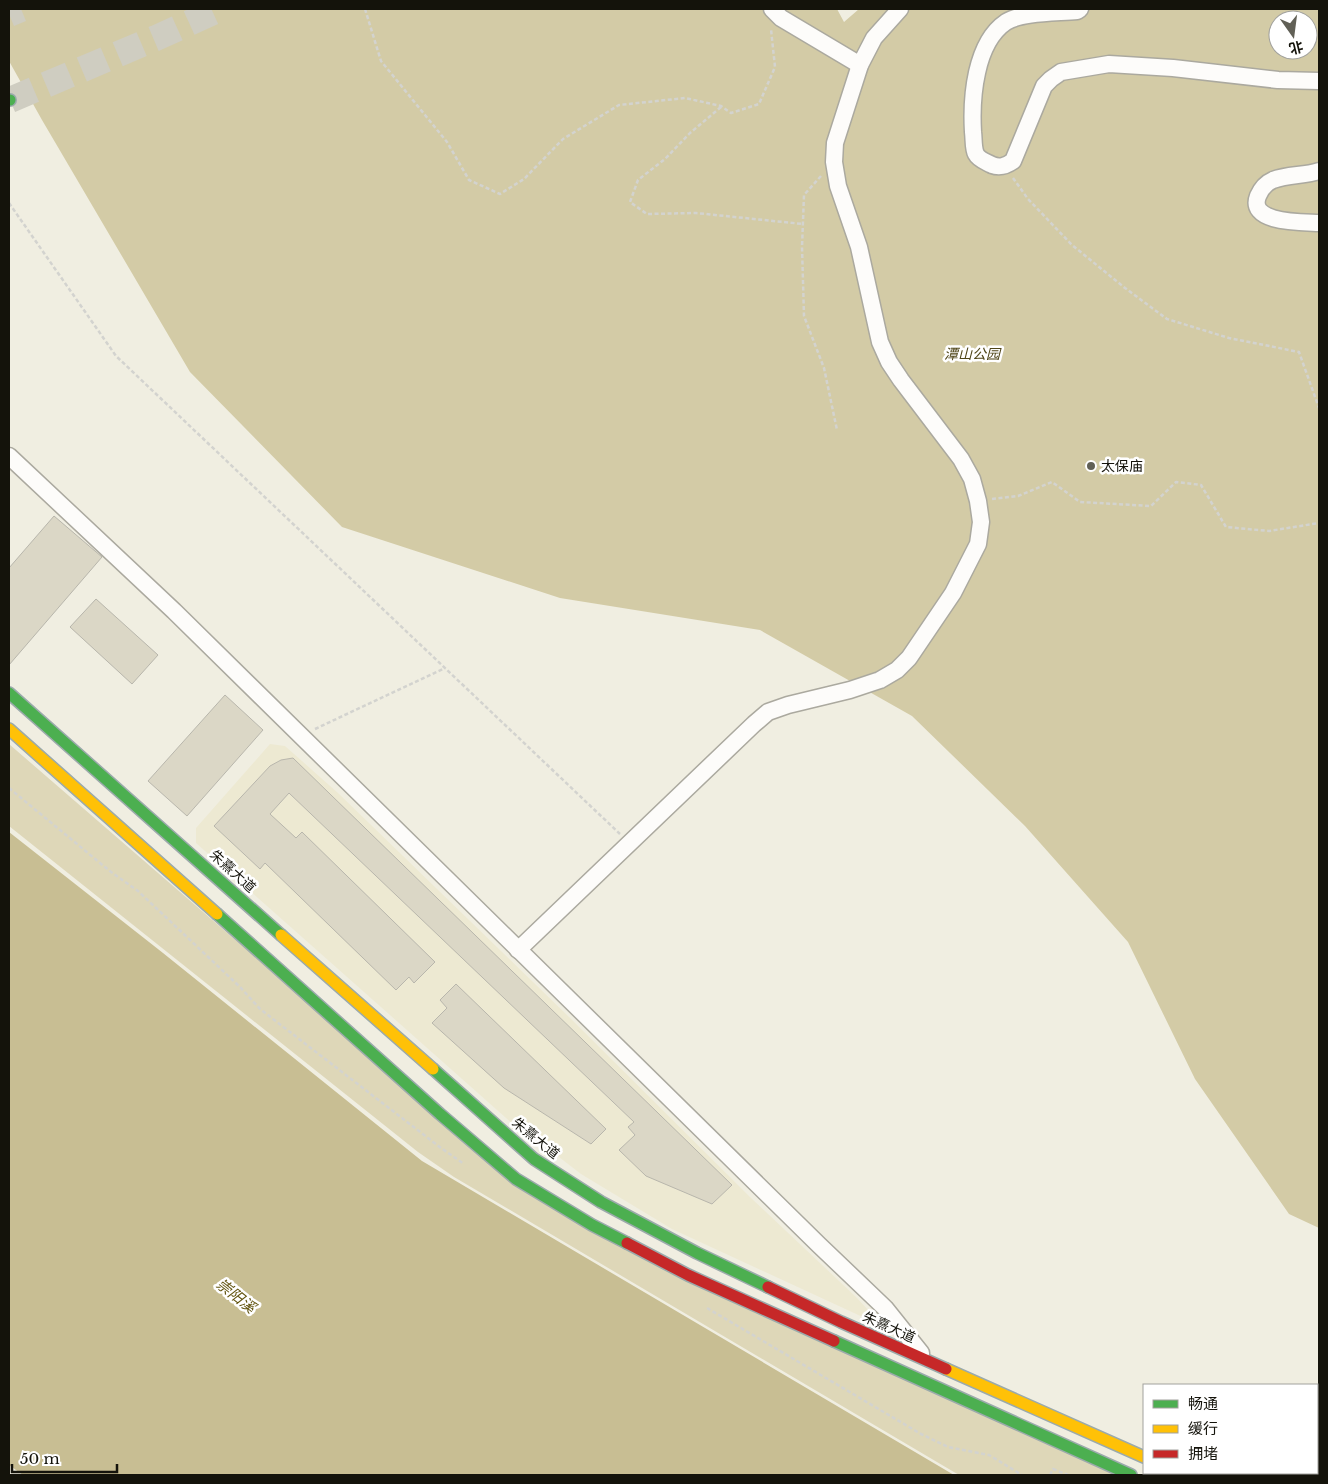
<svg xmlns="http://www.w3.org/2000/svg" width="1328" height="1484" viewBox="0 0 1328 1484" font-family="'Libre Baskerville','Noto Sans SC',serif">
  <style>
    .built { fill: #ede9d2 }
    .green { fill: #ded7b8 }
    .forest { fill: #d3cba6; fill-rule: evenodd }
    .water { fill: #c8be93 }
    .building { fill: #dbd7c6; stroke: #b8b6ac }
    .lines { fill: none; stroke-linecap: round; stroke-linejoin: round }
    .primary-tunnel { stroke: #cfcdc1; stroke-width: 26; stroke-dasharray: 26 13; stroke-linecap: butt }
    .lane-casing { stroke: #aba99f; stroke-width: 10 }
    .street-casing { stroke: #aba99f; stroke-width: 19 }
    .fast-casing { stroke: #9baaab; stroke-width: 14 }
    .slow-casing { stroke: #9baaab; stroke-width: 14 }
    .jam-casing { stroke: #9baaab; stroke-width: 14 }
    .path { stroke: #d3d3cf; stroke-width: 2.5; stroke-dasharray: 4 2.5; stroke-linecap: butt }
    .lane { stroke: #fdfcfa; stroke-width: 8 }
    .street { stroke: #fdfcfa; stroke-width: 16 }
    .fast { stroke: #4caf50; stroke-width: 11 }
    .slow { stroke: #ffc107; stroke-width: 11 }
    .jam { stroke: #c62828; stroke-width: 11 }
    .poi-dot { fill: #616056; stroke: #fff; stroke-width: 2 }
    .labels { text-anchor: middle; stroke-width: 5; stroke-linejoin: round; paint-order: stroke }
    .park-label { font-size: 14px; font-style: italic; fill: #4f4518; stroke: #fff }
    .poi-label { font-size: 14px; fill: #14130b; stroke: #fff; text-anchor: start }
    .street-label { font-size: 14px; fill: #14130b; stroke: #fff }
    .water-label { font-size: 15px; font-style: italic; fill: #61530d; stroke: #fff }
  </style>
  <rect width="100%" height="100%" fill="#f0eee1"/>
  <path class="built" d="M270,744L285,746L338,793L568,1016L750,1197L856,1297L869,1311L867,1319L672,1229L581,1174L546,1147L514,1125L196,843V828Z"/>
  <path class="green" d="M9,744L523,1189L1116,1475H959L454,1177L418,1152L9,826Z"/>
  <path class="forest" d="M9,9H837L844,22L859,9H1319V1228L1289,1214L1195,1079L1128,942L1025,826L912,716L760,630L560,598L342,527L190,372L42,120L9,61ZM1278,20H1308V50H1278Z"/>
  <path class="water" d="M9,832L163,953L422,1161L954,1475H23L9,1465Z"/>
  <g class="building">
    <path d="M54,516L102,557L9,665V568Z"/>
    <path d="M96,599L158,655L132,684L70,627Z"/>
    <path d="M225,695L263,730L187,816L148,781Z"/>
    <path d="M293,758L732,1185L712,1204L646,1176L619,1150L635,1135L628,1127L634,1122L289,793L270,814L296,838L302,832L435,962L414,983L409,977L396,990L265,863L260,869L214,826L270,766L281,760Z"/>
    <path d="M456,984L606,1129L591,1144L504,1088L432,1023L447,1008L440,1000Z"/>
  </g>
  <g class="lines">
    <g class="primary-tunnel">
      <path d="M9,14L21,9"/>
      <path d="M10,100L156,38L220,9"/>
    </g>
    <defs>
      <g id="lane">
        <path d="M1317,1442L1319,1444"/>
        <path d="M1228,1475L1232,1473"/>
      </g>
      <g id="street">
        <path d="M772,9L781,18L860,65"/>
        <path d="M1080,9L1077,11C1058,13 1022,12 1006,22C975,43 971,98 973,132C974,139 973,148 976,154C979,160 987,162 992,165C1000,168 1006,166 1013,161L1044,86L1051,79L1061,72L1109,64L1173,68L1278,80L1319,81"/>
        <path d="M1319,171C1304,176 1288,174 1273,180C1266,183 1261,189 1258,196C1247,224 1304,222 1319,223"/>
        <path d="M9,456L174,611L819,1245L885,1308L921,1353"/>
        <path d="M518,950L754,724L768,712L788,705L850,690L880,680L897,670L909,658L953,593L978,544L981,522L978,501L972,479L961,459L901,380L889,362L880,342L859,247L838,186L834,162L835,143L860,65L874,38L900,9"/>
      </g>
      <g id="fast">
        <path d="M9,100H10"/>
        <path d="M9,693L281,935"/>
        <path d="M217,914L440,1114L516,1179L592,1225L627,1243"/>
        <path d="M433,1069L534,1159L601,1202L697,1253L768,1287"/>
        <path d="M834,1341L1131,1475"/>
        <path d="M1179,1473L1184,1475"/>
      </g>
      <g id="slow">
        <path d="M9,729L217,914"/>
        <path d="M281,935L433,1069"/>
        <path d="M946,1369L1144,1457"/>
      </g>
      <g id="jam">
        <path d="M627,1243L688,1275L834,1341"/>
        <path d="M768,1287L841,1322L946,1369"/>
      </g>
    </defs>
    <use href="#lane" class="lane-casing"/>
    <use href="#street" class="street-casing"/>
    <use href="#fast" class="fast-casing"/>
    <use href="#slow" class="slow-casing"/>
    <use href="#jam" class="jam-casing"/>
    <g class="path">
      <path d="M365,9L381,61L447,142L469,180L500,194L524,179L563,139L619,105L685,98L721,106L731,113L759,104L775,67L771,29"/>
      <path d="M721,107L690,133L665,159L638,180L630,202L647,214L696,213L803,224"/>
      <path d="M821,176L804,195L802,247L804,316L824,368L837,430"/>
      <path d="M1013,178L1028,199L1072,245L1125,288L1167,319L1229,338L1299,352L1319,408"/>
      <path d="M9,203L116,356L620,834"/>
      <path d="M992,499L1018,496L1052,482L1080,502L1151,506L1176,482L1201,485L1226,527L1269,531L1319,523"/>
      <path d="M315,729L445,668"/>
      <path d="M9,788L111,872L138,891L240,987L260,1009L441,1148L464,1164"/>
      <path d="M707,1308L921,1434L948,1447L989,1455L1022,1475"/>
      <path d="M1050,1475L1053,1469L1068,1475"/>
    </g>
    <use href="#lane" class="lane"/>
    <use href="#street" class="street"/>
    <use href="#fast" class="fast"/>
    <use href="#slow" class="slow"/>
    <use href="#jam" class="jam"/>
  </g>
  <circle class="poi-dot" cx="1091" cy="466" r="5"/>
  <g class="labels">
    <g class="park-label">
      <text x="972" y="359">潭山公园</text>
    </g>
    <g class="poi-label">
      <text x="1101" y="471">太保庙</text>
    </g>
    <g class="street-label">
      <text transform="translate(233 871) rotate(42)" y="5">朱熹大道</text>
      <text transform="translate(536 1138) rotate(39)" y="5">朱熹大道</text>
      <text transform="translate(889 1327) rotate(24)" y="5">朱熹大道</text>
    </g>
    <g class="water-label">
      <text transform="translate(236 1296) rotate(38)" y="5">崇阳溪</text>
    </g>
  </g>
  <rect width="1328" height="1484" fill="none" stroke="#14130b" stroke-width="20"/>
  <rect x="1143" y="1384" width="175" height="90" fill="#ffffff" stroke="#a1a19d"/>
  <rect x="1153" y="1400" width="25" height="8" fill="#4caf50" stroke="#a1a19d"/>
  <text x="1188" y="1409" font-size="15" fill="#14130b">畅通</text>
  <rect x="1153" y="1425" width="25" height="8" fill="#ffc107" stroke="#a1a19d"/>
  <text x="1188" y="1434" font-size="15" fill="#14130b">缓行</text>
  <rect x="1153" y="1450" width="25" height="8" fill="#c62828" stroke="#a1a19d"/>
  <text x="1188" y="1459" font-size="15" fill="#14130b">拥堵</text>
  <g transform="translate(1293 35) rotate(166)"><circle r="24" fill="#ffffff" stroke="#a1a19d"/>
  <path d="M0-4L9 19L0 12L-9 19Z" fill="#616056"/>
  <text y="-8" font-size="14" font-weight="bold" text-anchor="middle" fill="#14130b">北</text>
  </g>
  <path d="M12 1464v8h105v-8" fill="none" stroke="#14130b" stroke-width="2.5"/>
  <text x="20" y="1464" font-size="15" fill="#14130b" stroke="#ffffff" stroke-width="4" paint-order="stroke">50 m</text>
</svg>
